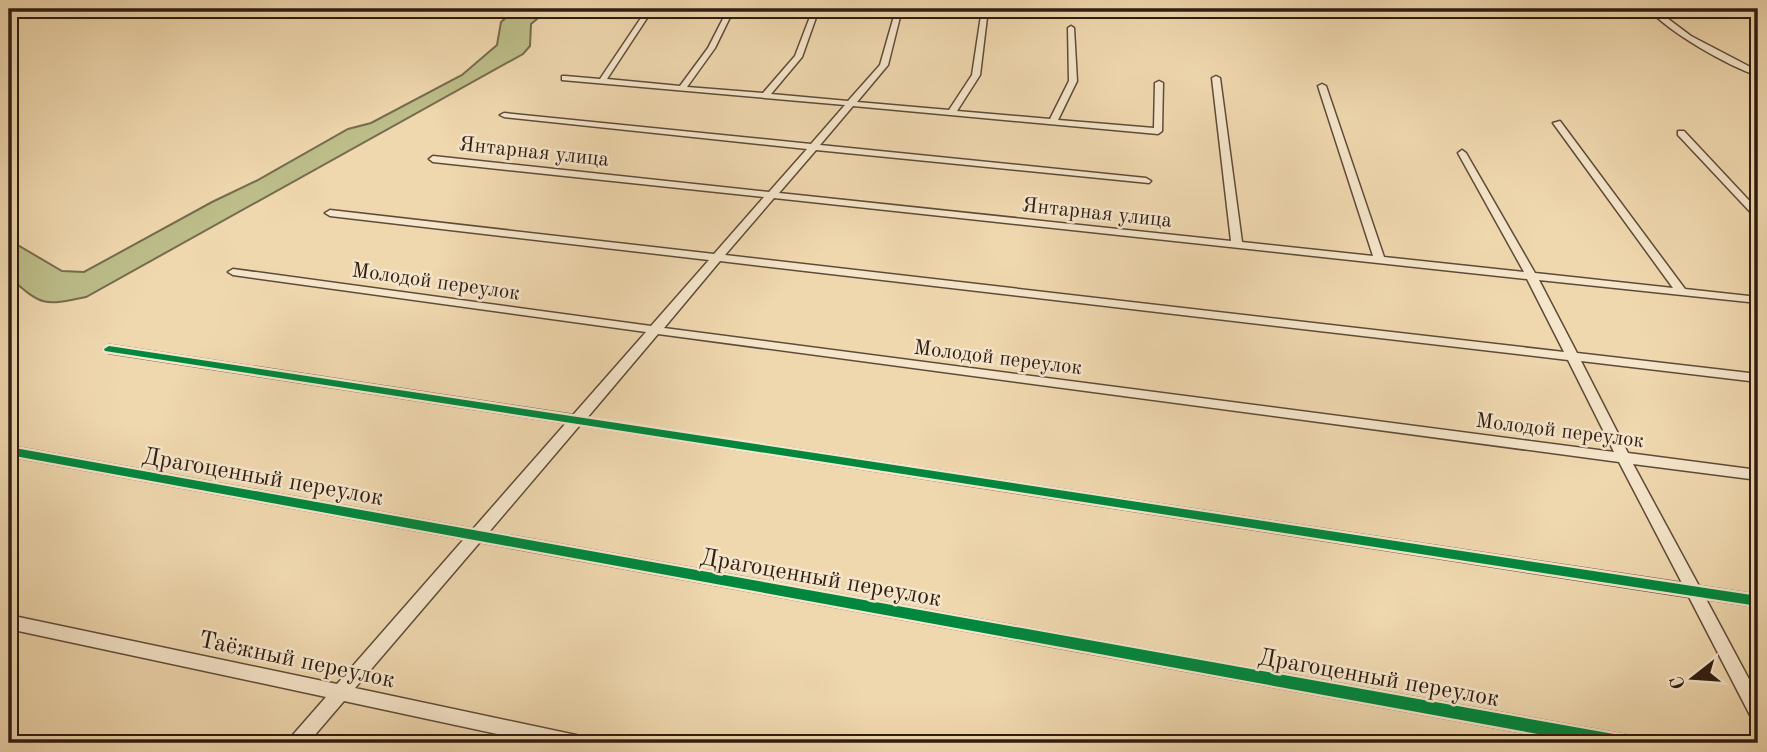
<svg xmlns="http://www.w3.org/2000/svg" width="1767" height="752" viewBox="0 0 1767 752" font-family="'Old Standard TT',serif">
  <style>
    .green { fill: #bcbd89; stroke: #766c4e; stroke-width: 2 }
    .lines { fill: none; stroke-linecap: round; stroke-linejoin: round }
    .street-casing { stroke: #5f4b39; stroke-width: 3 }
    .street { fill: #f5e5ca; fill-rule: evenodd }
    .cycleway-casing { stroke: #f5e5ca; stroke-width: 5 }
    .cycleway { fill: #00873e; fill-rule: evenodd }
    .labels { text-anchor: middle; stroke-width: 5; stroke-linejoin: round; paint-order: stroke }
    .street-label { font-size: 21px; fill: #2f1c12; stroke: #f5e5ca }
    .near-street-label { font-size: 24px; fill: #2f1c12; stroke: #f5e5ca }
  </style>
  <rect width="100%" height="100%" fill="#efd7ae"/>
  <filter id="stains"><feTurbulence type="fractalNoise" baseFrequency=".00286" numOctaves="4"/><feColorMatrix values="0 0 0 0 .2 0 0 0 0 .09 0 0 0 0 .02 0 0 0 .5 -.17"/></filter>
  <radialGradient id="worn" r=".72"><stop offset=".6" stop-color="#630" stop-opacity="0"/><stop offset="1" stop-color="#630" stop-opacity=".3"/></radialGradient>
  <path class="green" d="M516,9H549L531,24L530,46L523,54L86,297C43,306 42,306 9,277V240L62,271L84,272L212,202L256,181L348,129L371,123L462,75L497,45L501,22Z"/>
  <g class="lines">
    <defs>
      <g id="street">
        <path d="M647,9H653L607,79L680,86L708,48L728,9H734L715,48L687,87L763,93L795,56L813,9H819L802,57L771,94L848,101L880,65L896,9H902L888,65L857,102L949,110L972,75L982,9H988L980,75L957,111L1050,119L1069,81L1068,28L1071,26L1074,28L1077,81L1058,120L1154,128L1155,83L1159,81L1163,83L1162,131L1158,134L853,106L820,145L1146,178L1151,181L1149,183L816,150L779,193L1231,241L1212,78L1216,76L1220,78L1242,242L1373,256L1318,86L1322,84L1326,86L1384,257L1524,272L1458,153L1462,150L1466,153L1535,273L1673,288L1553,123L1560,121L1685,289L1758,297V303L1539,280L1577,353L1758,374V382L1581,361L1628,453L1758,470V480L1633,464L1699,586L1758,595V607L1706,599L1758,696V721L1752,719L1689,597L580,425L489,532L1625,735L1631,737L1634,743H1581L480,542L355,688L576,735L582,737L585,743H539L344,701L308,743H288L291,737L326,697L9,629V615L337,684L464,539L9,456V446L473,529L566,423L109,353L103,349L109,345L573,415L646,332L233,275L228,272L233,269L651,326L709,260L330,216L325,213L330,210L714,254L764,197L433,162L429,159L433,156L769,192L807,149L504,117L500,115L504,113L811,144L845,105L562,80V76H565L600,79ZM774,198L1527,279L1564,352L725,255ZM720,261L1568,360L1614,452L664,328ZM658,334L1619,462L1682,583L587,418Z"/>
        <path d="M1280,9H1286L1287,12L1282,13Z"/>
        <path d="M1590,9H1596L1600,13L1595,14Z"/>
        <path d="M1648,9H1655L1691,36L1758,71V76C1726,65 1672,34 1648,9Z"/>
        <path d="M1738,9H1745L1758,18V20H1754Z"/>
        <path d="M1678,131H1684L1758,210V218L1755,217L1678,135Z"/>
      </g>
    </defs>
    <use href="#street" class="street-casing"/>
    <use href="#street" class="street"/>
    <defs>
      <g id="cycleway">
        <path d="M109,346L1758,596V606L105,351L104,349Z"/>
        <path d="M9,447L1625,736L1630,738L1633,743H1587L9,455Z"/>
      </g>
    </defs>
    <use href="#cycleway" class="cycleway-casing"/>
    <use href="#cycleway" class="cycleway"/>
  </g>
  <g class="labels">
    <g class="street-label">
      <text transform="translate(534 151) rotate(6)" y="7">Янтарная улица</text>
      <text transform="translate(1097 212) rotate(6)" y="7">Янтарная улица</text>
      <text transform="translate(436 281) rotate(8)" y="7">Молодой переулок</text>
      <text transform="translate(998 357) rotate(7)" y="7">Молодой переулок</text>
      <text transform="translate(1560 430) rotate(7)" y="7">Молодой переулок</text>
    </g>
    <g class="near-street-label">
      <text transform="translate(263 476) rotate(10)" y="8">Драгоценный переулок</text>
      <text transform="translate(821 577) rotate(10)" y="8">Драгоценный переулок</text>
      <text transform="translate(297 659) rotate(12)" y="8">Таёжный переулок</text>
      <text transform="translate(1379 677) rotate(10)" y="8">Драгоценный переулок</text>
    </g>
  </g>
  <rect width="1767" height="752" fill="none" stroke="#efd7ae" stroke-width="35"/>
  <rect x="10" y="10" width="1746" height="731" fill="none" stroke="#2f1c12" stroke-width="3.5"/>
  <rect x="18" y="18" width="1732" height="717" fill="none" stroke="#2f1c12" stroke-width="2"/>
  <g transform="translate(1693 678) rotate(253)" stroke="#f5e5ca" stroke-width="5" paint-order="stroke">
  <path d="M0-5L12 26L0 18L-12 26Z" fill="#2f1c12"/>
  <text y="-10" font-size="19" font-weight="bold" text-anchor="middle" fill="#2f1c12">С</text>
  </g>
  <rect width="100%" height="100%" filter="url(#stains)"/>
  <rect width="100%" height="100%" fill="url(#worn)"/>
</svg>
